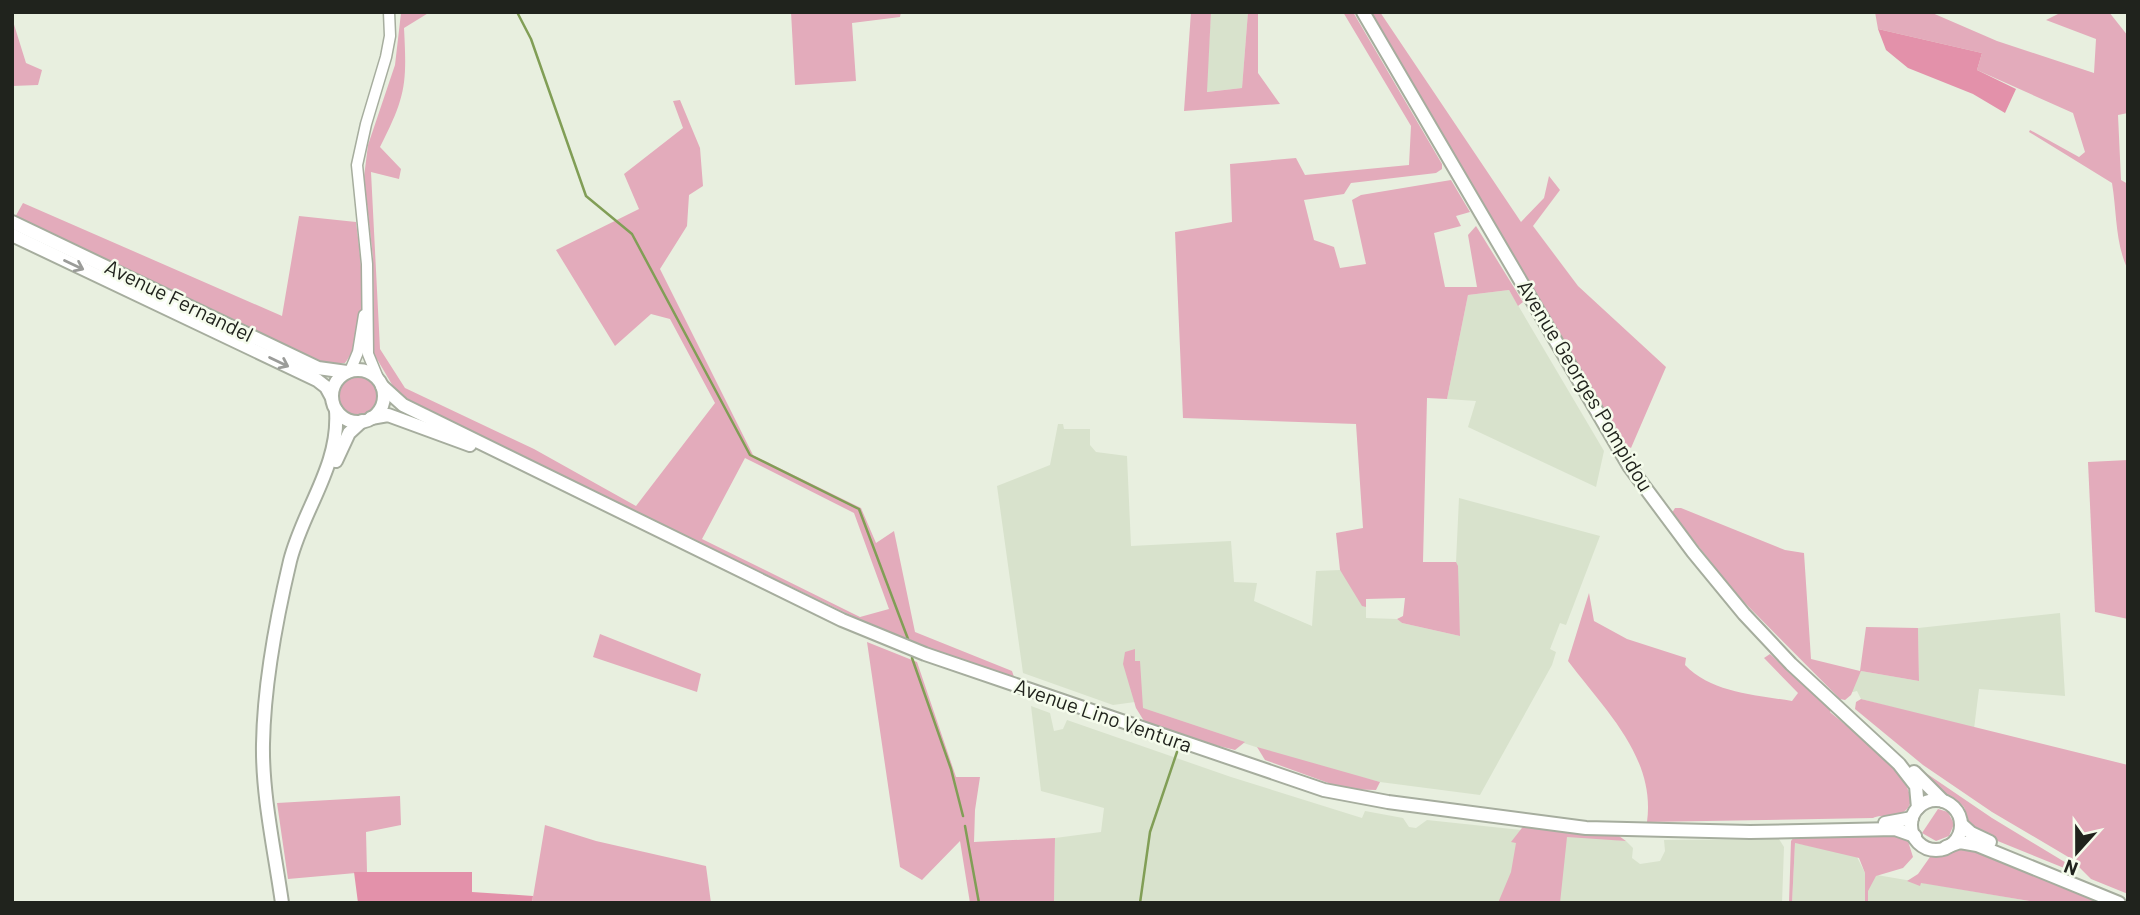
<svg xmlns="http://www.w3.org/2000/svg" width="2140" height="915" viewBox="0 0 2140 915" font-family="Barlow,sans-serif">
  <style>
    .built { fill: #d8e2cc }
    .green { fill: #e3abbb; fill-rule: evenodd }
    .forest { fill: #e391aa }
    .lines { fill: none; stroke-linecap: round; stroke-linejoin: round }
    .stream { stroke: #819e56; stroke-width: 2.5 }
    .minor-casing { stroke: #a6ad9e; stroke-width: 13 }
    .major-casing { stroke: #a6ad9e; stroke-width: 16 }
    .minor { stroke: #fff; stroke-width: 10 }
    .major { stroke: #fff; stroke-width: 12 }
    .oneway { stroke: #9b9c99 }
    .labels { text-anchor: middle; stroke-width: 5; stroke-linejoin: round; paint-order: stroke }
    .street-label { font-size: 21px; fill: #20231d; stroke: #f5fcec }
  </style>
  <rect width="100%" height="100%" fill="#e8efdf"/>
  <g class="built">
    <path d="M1211,12H1248L1242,88L1206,92Z"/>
    <path d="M1509,290L1604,451L1596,487L1468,427L1476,401L1447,399L1468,295Z"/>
    <path d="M1058,424H1063L1064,429H1090V445L1096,452L1127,456L1131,546L1231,541L1234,582L1257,583L1254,601L1312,626L1316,571L1340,570L1366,607V618L1397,619L1402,623L1460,636L1456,562L1459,498L1600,536L1566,625L1560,623L1550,649L1556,652L1552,665L1480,795L1380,782L1305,763L1136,708L1135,702L1113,705L1023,673L997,486L1050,465Z"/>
    <path d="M2060,613L2065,696L1979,689L1974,729L1861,699L1857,691L1849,693L1861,671L1919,681L1918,628Z"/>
    <path d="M1031,706L1050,713L1054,731L1063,729L1067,720L1231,777L1362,818L1365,811L1403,818L1409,827L1416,828L1427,820L1626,841L1633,848L1632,858L1640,864L1660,861L1665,851L1664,840L1779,839L1784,847L1782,903H1054L1055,838L1101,832L1104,808L1041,791Z"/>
    <path d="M1795,843L1856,855L1865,873L2042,903H1792Z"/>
  </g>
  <g class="green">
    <path d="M430,12L404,28C407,84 406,96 380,147L401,169L399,179L371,172L380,349L405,388L534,449L636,506L715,403L670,319L651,314L615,346L556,250L639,209L624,174L683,128L673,101L680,100L700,148L703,186L689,195L687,226L660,269L753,455L861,508L876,543L894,531L915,632L1012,671L1014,677L1010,679L900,639L400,398L374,354L373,258L364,177L368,145L395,65L401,13ZM745,458L854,513L889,609L860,617L702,539Z"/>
    <path d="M791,12H901L900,17L852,23L856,81L795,85Z"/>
    <path d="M1191,12H1211L1207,92L1242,88L1248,12H1258V73L1280,104L1184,111Z"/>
    <path d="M1343,12H1353L1442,164V169L1436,173L1351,183L1344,194L1304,200L1314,240L1334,247L1340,268L1366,264L1352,200L1361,195L1451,180L1470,212L1456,216L1461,226L1434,233L1445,287H1477L1468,235L1476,226L1523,302L1518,306L1509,290L1468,295L1447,399L1427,398L1423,562H1456L1458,566L1460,636L1402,623L1397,619L1403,616L1405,598L1366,599V607L1362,606L1340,570L1336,533L1363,528L1356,424L1183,418L1175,232L1232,222L1230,164L1296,158L1305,175L1409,165L1411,126Z"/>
    <path d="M1371,12H1380L1521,222L1544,198L1549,176L1560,190L1533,226L1578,286L1666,367L1631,448L1624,444Z"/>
    <path d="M1875,12H1930L1997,41L2094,73L2096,39L2046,20L2062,12H2109L2128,36V113L2118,115L2121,180L2128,184V270C2115,243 2117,213 2112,183L2029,132L2030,130L2079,157L2085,152L2073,113L1977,70L1982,53L1878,29Z"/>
    <path d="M12,18L26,63L42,70L38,85L12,86Z"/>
    <path d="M23,203L282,316L299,216L356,222C361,261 371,330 345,363L324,364L14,219Z"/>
    <circle cx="359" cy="396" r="21"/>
    <path d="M2128,460V619L2095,612L2088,462Z"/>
    <path d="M1675,508H1681L1785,550L1804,553L1811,659L1860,671L1866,627L1918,628L1919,681L1861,671L1851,695L1845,700L1840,699L1738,596L1672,513Z"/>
    <path d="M1589,593L1594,621L1627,639L1686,658L1685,665C1712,693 1756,695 1792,701L1798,693L1764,658L1770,654L1831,710L1830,712C1847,727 1928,785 1907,809C1898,820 1882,813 1873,818L1647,822C1656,757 1604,709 1568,661Z"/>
    <path d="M600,634L701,674L697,692L593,657Z"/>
    <path d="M867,642L917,662L956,777H980L975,810L974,842L1055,838L1054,903H970L960,841L922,880L900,867Z"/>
    <path d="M1135,649V661H1140L1143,708L1245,742L1235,750L1187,738L1144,721L1136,708L1123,664L1125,652Z"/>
    <path d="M1861,699L2128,765V894L2091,879L2070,858L1992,812L1923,765L1855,709L1856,702Z"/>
    <path d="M1257,747L1380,782L1376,790L1345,789L1265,760Z"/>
    <path d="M1917,767L1992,818L2073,867L2074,872L1978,833L1969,824L1964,807L1953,797L1941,793Z"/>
    <path d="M400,796L401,825L366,832L367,872L288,879L277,803Z"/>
    <path d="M1938,809L1948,812L1954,824L1949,836L1936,841L1922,833Z"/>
    <path d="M1525,824L1619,836L1626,841L1567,837L1560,903H1498L1511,872L1516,843L1511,842Z"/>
    <path d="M545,825L596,841L706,866L711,903H532Z"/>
    <path d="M1896,833L1907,838L1913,857L1903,868L1876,876L1868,891V903H1865V873L1859,858L1795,843L1792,903H1789L1791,841L1794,837Z"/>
    <path d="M1965,847L1975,849L2108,903H2042L1921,883L1920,886L1907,881L1918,874L1930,857L1947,855Z"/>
  </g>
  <g class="forest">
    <path d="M1878,29L1982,53L1977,70L2016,89L2005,113L1973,94L1908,68L1886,50Z"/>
    <path d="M354,872H472V892L533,896L532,903H358Z"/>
  </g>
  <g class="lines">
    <g class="stream">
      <path d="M517,12L531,39L586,196L632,234L750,455L859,509L908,639"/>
      <path d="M912,658L951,769L963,816"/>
      <path d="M965,826L979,903"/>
      <path d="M1140,903L1150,832L1177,752"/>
    </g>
    <defs>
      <g id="minor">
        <path d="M350,371L358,352L364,315"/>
        <path d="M380,383L368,354L367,264L357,165L366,124L386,57L390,36L389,12"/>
      </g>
      <g id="major">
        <path d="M1363,12L1629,466L1693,552L1744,614L1791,664L1899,764L1916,786L1918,808"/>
        <path d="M12,222L318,368L347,372"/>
        <path d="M12,235L317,380L326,387L332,398"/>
        <circle cx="358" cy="396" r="26"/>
        <path d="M382,386L403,405L842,620L925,654L1324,790L1388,802L1586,828L1750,832L1895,829L1915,836"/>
        <path d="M371,418L388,415L470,445"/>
        <path d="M336,461L349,433L362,421"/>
        <path d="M1914,772L1943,801"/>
        <circle cx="1936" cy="825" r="25"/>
        <path d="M1885,823L1912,818"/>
        <path d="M1961,824L1971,833L1990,842"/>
        <path d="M1946,847L1960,842L1977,845L2119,903"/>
        <path d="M282,903C275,853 262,795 263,744C264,683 276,620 290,561C303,509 340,466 336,410"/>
      </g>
    </defs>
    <use href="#minor" class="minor-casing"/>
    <use href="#major" class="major-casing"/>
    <use href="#minor" class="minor"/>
    <use href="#major" class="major"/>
  </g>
  <defs><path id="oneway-shaft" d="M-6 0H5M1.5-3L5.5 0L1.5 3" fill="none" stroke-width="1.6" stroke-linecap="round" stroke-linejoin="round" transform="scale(1.75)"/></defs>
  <g class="oneway">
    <use href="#oneway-shaft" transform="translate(74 265) rotate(25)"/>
    <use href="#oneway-shaft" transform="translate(279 362) rotate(26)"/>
  </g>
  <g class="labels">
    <g class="street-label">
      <text transform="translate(179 301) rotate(26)" y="7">Avenue Fernandel</text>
      <text transform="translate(1585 386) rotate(59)" y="7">Avenue Georges Pompidou</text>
      <text transform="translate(1103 716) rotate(19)" y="7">Avenue Lino Ventura</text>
    </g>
  </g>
  <rect width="2140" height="915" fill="none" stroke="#20231d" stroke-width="28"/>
  <g transform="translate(2077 852) rotate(201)" stroke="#f5fcec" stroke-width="5" paint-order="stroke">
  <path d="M0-5L12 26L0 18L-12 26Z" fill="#20231d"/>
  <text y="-10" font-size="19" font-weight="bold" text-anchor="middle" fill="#20231d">N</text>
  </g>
</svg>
